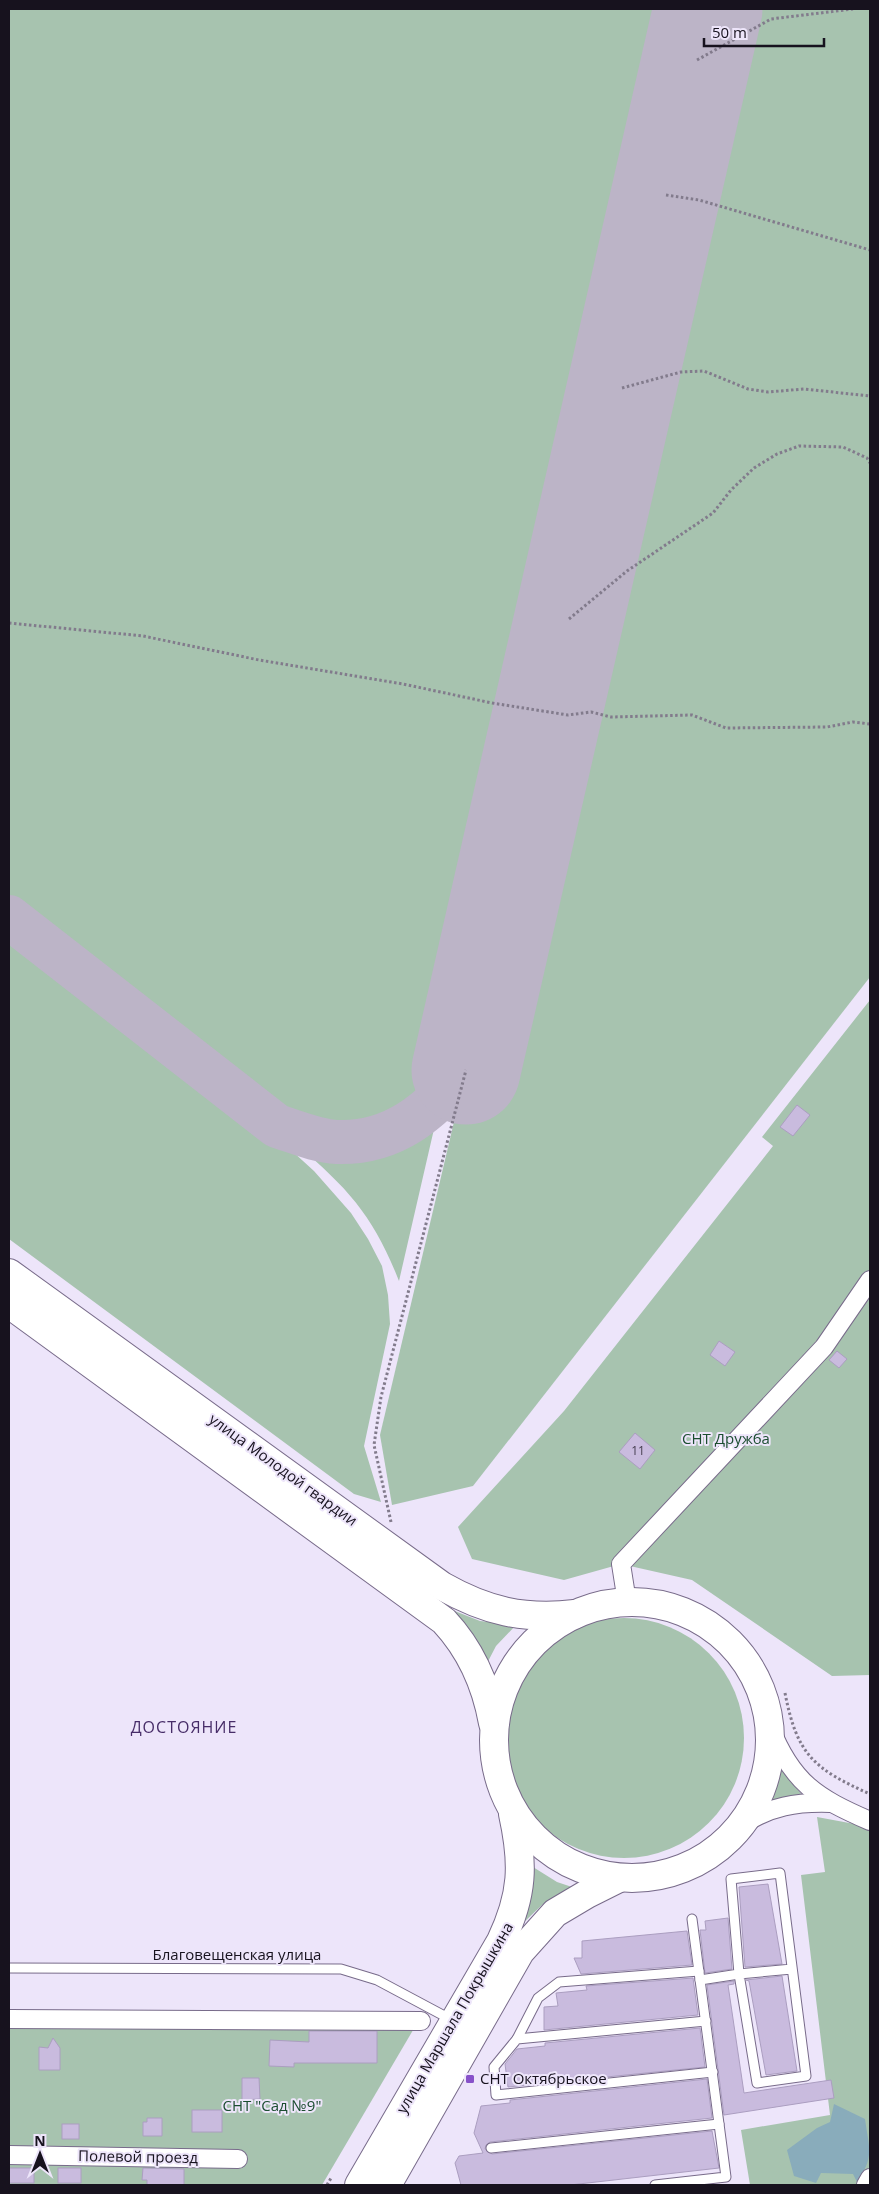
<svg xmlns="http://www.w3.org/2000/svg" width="879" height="2194" viewBox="0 0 879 2194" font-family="'Open Sans',sans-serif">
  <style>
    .green { fill: #a7c3af }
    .water { fill: #89acbb }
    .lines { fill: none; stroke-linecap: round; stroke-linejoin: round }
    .taxiway { stroke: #bcb4c7; stroke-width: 44 }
    .runway { stroke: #bcb4c7; stroke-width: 109 }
    .building { fill: #c9bbde; stroke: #ab9ec0 }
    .lane-casing { stroke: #786b8a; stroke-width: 11 }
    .street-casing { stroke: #786b8a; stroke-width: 20 }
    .primary-casing { stroke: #786b8a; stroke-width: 30 }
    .path { stroke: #827b8c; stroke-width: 3; stroke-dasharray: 2.5 2.5; stroke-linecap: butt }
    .lane { stroke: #fff; stroke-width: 9 }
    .street { stroke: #fff; stroke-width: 18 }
    .primary { stroke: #fff; stroke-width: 28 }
    .poi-dot { fill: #8751c9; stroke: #ede5fa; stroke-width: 2 }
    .labels { text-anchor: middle; stroke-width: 4; stroke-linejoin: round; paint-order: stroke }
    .number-label { font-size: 12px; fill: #443c4e }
    .park-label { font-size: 15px; fill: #1b4d30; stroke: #ede5fa }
    .street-label { font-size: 15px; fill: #17121e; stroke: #ede5fa }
    .poi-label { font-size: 15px; fill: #17121e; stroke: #ede5fa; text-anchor: start }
    .neighbourhood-label { font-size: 16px; letter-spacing: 1px; fill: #472d68; stroke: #ede5fa }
  </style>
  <rect width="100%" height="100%" fill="#ede5fa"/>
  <g class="green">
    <path d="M9,9H692L453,1047C447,1065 441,1085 430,1100C426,1106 418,1110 412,1115C383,1137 336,1143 302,1128C295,1125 289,1119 283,1115L9,901Z"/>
    <path d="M717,9H870V977L473,1486L392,1505L380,1435Z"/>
    <path d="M9,935L269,1130L314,1171L351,1213L368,1239L382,1266L388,1295L390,1324L364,1446L381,1502L354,1494L9,1239Z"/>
    <path d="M870,1000V1675L832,1676L692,1580L621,1564L564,1580L472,1559L458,1527L564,1411L773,1146L762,1137Z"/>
    <path d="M437,1116L399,1281C374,1217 349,1189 297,1145C332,1152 372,1159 405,1140C416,1133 426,1124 437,1116Z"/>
    <path d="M447,1608L480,1621L516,1625L496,1646L482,1673Z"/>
    <circle cx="624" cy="1738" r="120"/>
    <path d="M779,1767L803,1796L768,1803L775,1785Z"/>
    <path d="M817,1817L860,1825L870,1830V2185H750L741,2130L830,2115L801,1875L825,1872Z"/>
    <path d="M533,1867L557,1882L572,1887L542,1905L521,1925Z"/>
    <path d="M9,2018L416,2025L322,2185H9Z"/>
  </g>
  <path class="water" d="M834,2104L865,2119C869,2149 875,2156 857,2182L853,2174L821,2173L816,2183L794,2176L787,2150L817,2128L830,2122Z"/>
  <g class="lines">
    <path class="taxiway" d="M9,917L277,1126C296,1132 317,1141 337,1142C394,1144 431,1111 466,1070"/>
    <path class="runway" d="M466,1070L708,9"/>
  </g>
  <g class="building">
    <path d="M797,1105L810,1115L793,1136L780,1127Z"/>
    <path d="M719,1341L735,1352L725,1366L710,1355Z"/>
    <path d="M837,1351L847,1359L839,1368L829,1360Z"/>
    <path d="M635,1433L655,1450L640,1469L619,1452Z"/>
    <path d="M768,1884L782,1964L745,1967L739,1887Z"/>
    <path d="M728,1918L732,1969L705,1973L700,1930H706L705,1921Z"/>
    <path d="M687,1931L692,1965L581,1974L574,1958H582V1941Z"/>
    <path d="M782,1976L797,2071L766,2075L749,1981L746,1980Z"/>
    <path d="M693,1978L698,2015L544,2030V2007L558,2006L556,1993L587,1990L586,1986Z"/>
    <path d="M734,1981V1984L728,1985L744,2093L831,2080L834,2098L724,2115L707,1985Z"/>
    <path d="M700,2028L705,2067L508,2087L505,2064L517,2049L545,2046V2043Z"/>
    <path d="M309,2031H377V2063H294V2067L269,2066L270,2040L309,2042Z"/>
    <path d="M53,2038L60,2048V2070H39V2047L48,2048Z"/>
    <path d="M242,2078H259L260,2099L242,2100Z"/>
    <path d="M707,2079L712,2118L490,2142L486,2145L485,2149L492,2154L712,2131L719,2168L570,2185H461L455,2163L459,2156L483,2153L474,2133L481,2106L510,2103V2100Z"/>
    <rect x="192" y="2110" width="30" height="22"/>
    <path d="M147,2118H162V2136H143V2122H147Z"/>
    <rect x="62" y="2124" width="17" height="15"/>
    <rect x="9" y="2168" width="25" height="15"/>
    <rect x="58" y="2168" width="23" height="15"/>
    <path d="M143,2168L184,2169V2185H147V2180H142Z"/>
  </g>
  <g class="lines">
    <defs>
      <g id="lane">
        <path d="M9,1968L341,1969L377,1980L452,2020"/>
        <path d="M700,1980L739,1974L731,1879L780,1873L806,2076L757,2083L739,1974L792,1969"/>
        <path d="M706,2021L517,2039L494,2067L496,2095L713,2072"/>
        <path d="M517,2039L538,1998L559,1982L699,1971"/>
        <path d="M491,2148L719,2124"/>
        <path d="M655,2185L726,2177L692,1919"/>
      </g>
      <g id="street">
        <path d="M627,1602L621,1564L824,1347L870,1280"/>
        <path d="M770,1727C792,1783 817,1798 870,1821"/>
        <path d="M742,1825C770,1806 797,1802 830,1803"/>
        <path d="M9,2019L421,2021"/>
        <path d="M9,2155L238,2159"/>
        <path d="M866,2185L870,2178"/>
      </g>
      <g id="primary">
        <path d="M9,1273L442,1586C486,1611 524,1620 575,1614"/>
        <path d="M9,1304L444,1621C471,1650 486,1684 493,1723"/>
        <circle cx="632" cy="1740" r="138"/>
        <path d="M359,2185L501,1941C523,1895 524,1864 513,1814"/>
        <path d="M387,2185L520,1952L555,1913L587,1894L619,1878"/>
      </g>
    </defs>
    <use href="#lane" class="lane-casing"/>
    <use href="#street" class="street-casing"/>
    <use href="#primary" class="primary-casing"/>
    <g class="path">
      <path d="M697,60L771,19L853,9"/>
      <path d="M666,195L699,200L870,250"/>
      <path d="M622,388L681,372L704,371L748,389L768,392L804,389L870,396"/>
      <path d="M569,619L627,571L713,513L731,490L754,468L777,454L799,446L843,447L867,458L870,463"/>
      <path d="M9,623L143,636L259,660L403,684L492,703L568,715L591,712L611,717L692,715L726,728L827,727L853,722L870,724"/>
      <path d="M391,1522L374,1445L381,1397L466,1070"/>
      <path d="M785,1693C797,1755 814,1769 870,1794"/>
      <path d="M327,2185L331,2178"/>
    </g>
    <use href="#lane" class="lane"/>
    <use href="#street" class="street"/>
    <use href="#primary" class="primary"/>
  </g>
  <rect class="poi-dot" x="465" y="2074" width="10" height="10" rx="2.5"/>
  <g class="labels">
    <g class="number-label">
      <text x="638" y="1455">11</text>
    </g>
    <g class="park-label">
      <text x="726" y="1444">СНТ Дружба</text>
      <text x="272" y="2111">СНТ "Сад №9"</text>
    </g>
    <g class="street-label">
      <text transform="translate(283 1470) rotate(36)" y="5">улица Молодой гвардии</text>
      <text x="237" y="1960">Благовещенская улица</text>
      <text transform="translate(455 2018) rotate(-60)" y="5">улица Маршала Покрышкина</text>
      <text transform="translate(138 2157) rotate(1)" y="5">Полевой проезд</text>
    </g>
    <g class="poi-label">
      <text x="480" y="2084">СНТ Октябрьское</text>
    </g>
    <g class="neighbourhood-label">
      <text x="184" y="1733">ДОСТОЯНИЕ</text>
    </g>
  </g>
  <rect width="879" height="2194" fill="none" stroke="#17121e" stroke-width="20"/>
  <g transform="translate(40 2154)" stroke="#ede5fa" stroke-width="4" paint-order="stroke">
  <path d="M0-4L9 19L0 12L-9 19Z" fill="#17121e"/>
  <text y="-8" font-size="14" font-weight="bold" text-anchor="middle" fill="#17121e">N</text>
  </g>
  <path d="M704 38v8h120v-8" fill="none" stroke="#17121e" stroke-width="2.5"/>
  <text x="712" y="38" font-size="15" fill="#17121e" stroke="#ede5fa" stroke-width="4" paint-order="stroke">50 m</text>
</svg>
